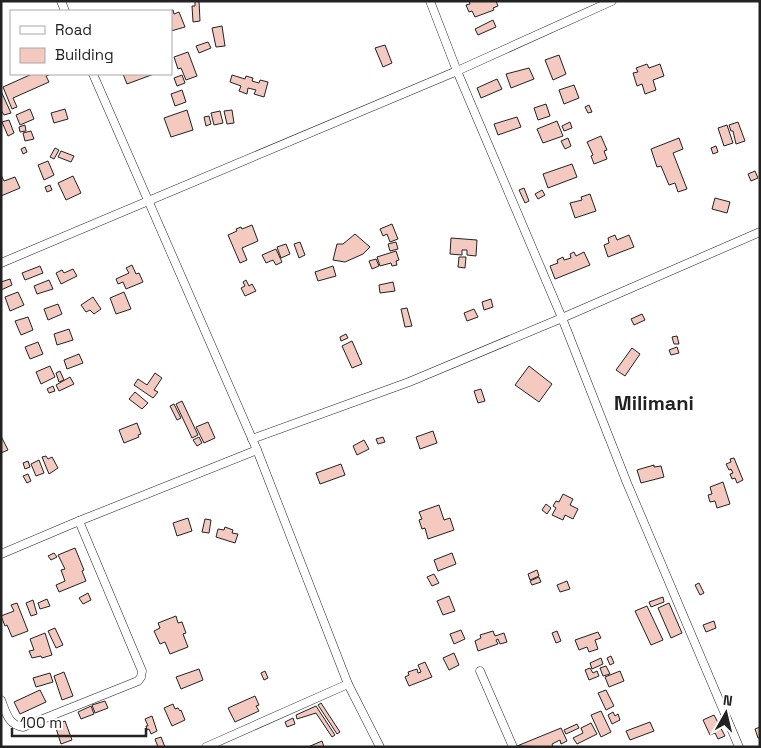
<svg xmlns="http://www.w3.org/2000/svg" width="761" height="748" viewBox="0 0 761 748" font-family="'Space Grotesk',sans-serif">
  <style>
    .building { fill: #f3c9c0; stroke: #222 }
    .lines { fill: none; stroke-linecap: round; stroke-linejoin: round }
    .street-casing { stroke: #222; stroke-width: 9 }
    .street { stroke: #fff; stroke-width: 8 }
    .labels { text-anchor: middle; stroke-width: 4; stroke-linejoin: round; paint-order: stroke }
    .district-label { font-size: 20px; font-weight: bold; fill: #222; stroke: #fff }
  </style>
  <rect width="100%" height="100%" fill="#fff"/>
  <g class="building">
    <path d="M195,1H199L200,21L193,22L192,6H195Z"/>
    <path d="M469,1H496L498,6L493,8L494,10L475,17L472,11L469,12L466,5L470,4Z"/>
    <path d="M173,10L174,14L179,12L185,27L171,31V11H169Z"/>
    <path d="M493,20L496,27L478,35L475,29Z"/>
    <path d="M222,26L225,46L216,47L212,28Z"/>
    <path d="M208,42L211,48L199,53L196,46Z"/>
    <path d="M385,45L392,63L383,67L375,48Z"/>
    <path d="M188,52L197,76L186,80L181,68L178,69L174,57Z"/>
    <path d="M559,55L566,74L553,80L545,60Z"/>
    <path d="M647,64L649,68L660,64L664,76L653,80L656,90L645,94L642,84L637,86L633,73L638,72L636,68Z"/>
    <path d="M529,68L534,79L511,88L506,74Z"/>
    <path d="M32,74H51L46,76L49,82L13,98L17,107L12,109L3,87Z"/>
    <path d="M123,74H154L127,84Z"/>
    <path d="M182,75L185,83L177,86L174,78Z"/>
    <path d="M232,75L245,79L246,76L253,78L252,81L259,83L260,80L268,82L264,97L254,94L256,90L248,88L247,94L239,91L241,86L230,82Z"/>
    <path d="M497,79L502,89L481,98L477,88Z"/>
    <path d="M574,85L579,98L564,104L559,90Z"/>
    <path d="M182,90L186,102L175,106L171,94Z"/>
    <path d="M1,91L11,113L4,115L1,110Z"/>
    <path d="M546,104L550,116L538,120L534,108Z"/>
    <path d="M589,105L592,112L588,113L585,107Z"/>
    <path d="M30,109L34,119L20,125L16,115Z"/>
    <path d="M65,109L68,119L54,123L51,113Z"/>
    <path d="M187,110L193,130L171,137L164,118Z"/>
    <path d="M232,110L234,123L227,124L224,111Z"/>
    <path d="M220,111L223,123L214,125L211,113Z"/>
    <path d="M209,116L211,124L206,126L204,117Z"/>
    <path d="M517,117L521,127L498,135L494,124Z"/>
    <path d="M9,120L14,133L8,136L2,122Z"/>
    <path d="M557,121L563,136L543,143L537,129Z"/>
    <path d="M570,122L572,128L564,131L562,126Z"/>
    <path d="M738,122L745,141L736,144L733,131H731L729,125Z"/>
    <path d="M25,125L26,131L20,132L19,127Z"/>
    <path d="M727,125L733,143L724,146L718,128Z"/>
    <path d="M31,131L34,139L25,141L23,133Z"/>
    <path d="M601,136L607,150L604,151L607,159L594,164L591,156L593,155L587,142Z"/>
    <path d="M568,138L571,146L565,149L561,141Z"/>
    <path d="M679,138L683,149L673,153L687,189L678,192L675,183L669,185L661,166L657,167L651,149Z"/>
    <path d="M716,146L718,152L713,154L711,148Z"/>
    <path d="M25,147L27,152L23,154L21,149Z"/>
    <path d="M55,148L59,150L54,159L50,157Z"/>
    <path d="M61,151L74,156L71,162L58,157Z"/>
    <path d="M48,161L54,175L44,180L38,165Z"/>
    <path d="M572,164L577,177L548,188L543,174Z"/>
    <path d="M755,171L758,178L751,181L748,174Z"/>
    <path d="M1,175L4,181L15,177L20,188L1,196Z"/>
    <path d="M73,176L81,193L66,200L58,183Z"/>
    <path d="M50,185L52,190L47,192L45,187Z"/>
    <path d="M524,188L529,201L525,203L519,190Z"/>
    <path d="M542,190L545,195L538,199L535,194Z"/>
    <path d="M590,194L596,211L575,218L570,203L582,200L581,197Z"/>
    <path d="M715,198L730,202L727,213L712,209Z"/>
    <path d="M392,224L398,239L390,242L387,234L383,236L380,229Z"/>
    <path d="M252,225L258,241L242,248L247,260L240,263L228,235L237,231L236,229L241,227L242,229Z"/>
    <path d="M355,234L370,247L363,254L345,262L333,260L337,244H343Z"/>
    <path d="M615,235L617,240L629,235L634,247L608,257L604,245L609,243L608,238Z"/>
    <path d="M451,238L477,240L476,256L467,255V250H462V255L450,254Z"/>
    <path d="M300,242L305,255L299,258L294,244Z"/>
    <path d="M396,242L398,249L390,251L388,244Z"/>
    <path d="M286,244L290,254L281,258L277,247Z"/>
    <path d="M276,249L282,262L276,265L273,260L266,263L262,255Z"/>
    <path d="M396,251L399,260L396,261L397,265L392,266L391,263L380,266L377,257Z"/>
    <path d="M574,252L576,256L584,252L590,265L555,279L550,266L558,263L557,260L563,257L564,260L571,258L570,254Z"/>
    <path d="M459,257H466L465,268L458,267Z"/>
    <path d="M376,259L379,266L372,269L369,261Z"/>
    <path d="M132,265L136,274L139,273L143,282L126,289L123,282L118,284L116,279L129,273L126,268Z"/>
    <path d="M40,266L43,273L25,280L22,273Z"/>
    <path d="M333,266L336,276L318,281L315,272Z"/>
    <path d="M73,269L77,276L61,284L56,273L62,270L64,273Z"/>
    <path d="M10,279L12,285L1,290V282Z"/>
    <path d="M49,280L53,289L37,294L34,286Z"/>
    <path d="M246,280L249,286L252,284L256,291L245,296L241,288L245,286L243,282Z"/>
    <path d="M393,282L395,291L380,293L379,285Z"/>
    <path d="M18,292L24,305L10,311L5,297Z"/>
    <path d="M124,292L131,309L116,314L110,298Z"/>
    <path d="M93,297L101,309L94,314L90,310L86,312L81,305Z"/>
    <path d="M491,299L493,307L484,310L482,302Z"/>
    <path d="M58,304L62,314L48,320L44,309Z"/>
    <path d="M407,308L412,326L405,327L401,309Z"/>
    <path d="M474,309L478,317L467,321L464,313Z"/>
    <path d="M642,314L645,320L634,325L631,319Z"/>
    <path d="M28,317L33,330L21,335L15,321Z"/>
    <path d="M69,329L73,340L57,345L54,334Z"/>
    <path d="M346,334L348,338L341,341L340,337Z"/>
    <path d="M677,336L679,344H674L672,337Z"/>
    <path d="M352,341L362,364L352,368L342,346Z"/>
    <path d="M38,342L43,354L30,359L25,347Z"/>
    <path d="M677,347L679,353L671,355L669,350Z"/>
    <path d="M632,348L640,354L625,376L616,370Z"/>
    <path d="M79,354L83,363L67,369L64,360Z"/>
    <path d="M50,366L55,377L41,384L36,372Z"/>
    <path d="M529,366L552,384L539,402L515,385Z"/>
    <path d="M60,371L64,380L59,382L56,373Z"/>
    <path d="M155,373L162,378L154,390L158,392L153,398L134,385L138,379L147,385Z"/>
    <path d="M70,377L74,384L59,391L56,385Z"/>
    <path d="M53,386L55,391L49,393L47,389Z"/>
    <path d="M481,389L485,401L478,403L474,391Z"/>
    <path d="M135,392L148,403L142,409L129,399Z"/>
    <path d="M182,401L198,435L192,438L176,404Z"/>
    <path d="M174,404L181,418L177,420L170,406Z"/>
    <path d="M208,422L215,438L204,443L196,427Z"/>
    <path d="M137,423L141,434L138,435L139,437L124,443L119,430Z"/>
    <path d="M433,431L437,443L420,449L416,437Z"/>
    <path d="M1,436L8,450L1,453Z"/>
    <path d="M199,437L202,443L197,446L193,440Z"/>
    <path d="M383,437L385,442L378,444L376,439Z"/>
    <path d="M364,440L369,449L357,455L353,446Z"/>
    <path d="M46,456L48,459L52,457L58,468L49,474L42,457Z"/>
    <path d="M734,458L743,480L737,483L735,478L732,479L730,474L733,473L731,469L729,470L726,464L731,462L730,459Z"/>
    <path d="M39,460L44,473L36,476L31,464Z"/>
    <path d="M28,461L30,467L25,469L23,463Z"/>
    <path d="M341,464L345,475L320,484L316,473Z"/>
    <path d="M654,465V467L661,466L664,477L641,483L637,470Z"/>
    <path d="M28,474L31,481L27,483L23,476Z"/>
    <path d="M723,482L730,504L717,508L715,501L710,502L708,495L712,494L710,487Z"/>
    <path d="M563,494L573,499L570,505L578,509L573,519L565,515L563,520L552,515L556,508L553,506L556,501L559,502Z"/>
    <path d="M546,504L551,508L547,514L542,510Z"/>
    <path d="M439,505L444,520L450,518L454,530L428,539L425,528L422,529L419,520L422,519L419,512Z"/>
    <path d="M188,518L192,531L177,536L173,523Z"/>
    <path d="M205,519L211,520L209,533L202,532Z"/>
    <path d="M225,527L233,530L232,533L238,534L235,543L216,537L218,529L224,530Z"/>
    <path d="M75,548L84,570L82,571L86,581L59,592L56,585L65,581L61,570L65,569L58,555Z"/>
    <path d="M54,553L57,557L51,560L48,556Z"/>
    <path d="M452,553L456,564L438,571L434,560Z"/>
    <path d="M537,570L539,576L530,580L528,574Z"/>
    <path d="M434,574L439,583L432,586L427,577Z"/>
    <path d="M539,577L541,582L532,585L530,581Z"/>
    <path d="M567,581L570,589L560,592L557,585Z"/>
    <path d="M699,583L704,593L700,595L695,585Z"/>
    <path d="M88,593L91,600L83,604L79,598Z"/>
    <path d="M449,596L455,611L443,615L437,601Z"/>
    <path d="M663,597L664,602L651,607L649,602Z"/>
    <path d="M47,599L50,606L40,609L38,603Z"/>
    <path d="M33,600L37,614L31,616L26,603Z"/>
    <path d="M17,603L28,631L12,637L7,625L5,626L1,616L14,611L11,605Z"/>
    <path d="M669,603L682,633L671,638L658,608Z"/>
    <path d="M647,606L663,640L651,645L635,611Z"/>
    <path d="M176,616L178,623L182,622L186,633L183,634L188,647L170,654L165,642L160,644L154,631L160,628L158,623Z"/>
    <path d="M714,621L716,628L706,632L703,625Z"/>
    <path d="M55,628L63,645L56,648L48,631Z"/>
    <path d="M461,630L465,639L454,644L450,634Z"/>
    <path d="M493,631L495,636L504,633L507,642L500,644L498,639L496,640L498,644L478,651L475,641L481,638L480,635Z"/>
    <path d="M557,631L561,641L556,643L552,633Z"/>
    <path d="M598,632L601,638L595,640L598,649L589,652L587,647L579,650L575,640Z"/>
    <path d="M45,633L52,655L42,658L41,656L32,658L29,651L34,650L30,639Z"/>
    <path d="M454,653L459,665L449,670L443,658Z"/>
    <path d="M611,656L614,663L610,665L607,658Z"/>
    <path d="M601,658L603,664L592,669L590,663Z"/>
    <path d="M425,662L432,677L409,686L405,677L409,675L408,672L417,669L418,673L421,672L418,665Z"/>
    <path d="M606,666L610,674L603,676L600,668Z"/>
    <path d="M590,668L593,673L597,671L599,676L589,680L585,670Z"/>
    <path d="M199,669L203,680L181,689L176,677Z"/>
    <path d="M265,671L268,678L264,680L261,673Z"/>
    <path d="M620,671L624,681L609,687L605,677Z"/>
    <path d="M64,672L73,696L62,700L54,676Z"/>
    <path d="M50,673L53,682L36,687L33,678Z"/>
    <path d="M40,690L46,702L20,714L14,702Z"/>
    <path d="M606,690L614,706L606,710L598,693Z"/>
    <path d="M255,696L259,705L256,706L259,711L235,722L228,708Z"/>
    <path d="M105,701L108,708L95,713L92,705Z"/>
    <path d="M321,703L340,732L337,734L318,705Z"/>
    <path d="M173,704L175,709L178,708L180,711L181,710L185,720L172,726L164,708Z"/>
    <path d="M91,706L94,714L81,719L78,712Z"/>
    <path d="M316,706L335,735L332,737L316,713L297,719L296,715Z"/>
    <path d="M601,711L611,732L601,737L591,715Z"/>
    <path d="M613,712L615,716L618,714L620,720L612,724L608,715Z"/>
    <path d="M714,715L725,736L718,739L715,733L710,735L703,720Z"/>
    <path d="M152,716L157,731L151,734L149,729L147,730L146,726H148L145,719Z"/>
    <path d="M293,718L295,724L287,727L285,722Z"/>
    <path d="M65,721L72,740L61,744L55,725Z"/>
    <path d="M650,722L654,731L630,740L626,731Z"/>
    <path d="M591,723L597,734L577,744L573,738L583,733L581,728Z"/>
    <path d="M577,724L579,728L566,734L564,730Z"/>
    <path d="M760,727V738H758L755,729Z"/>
    <path d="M561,728L567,741L561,744L560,740L552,744L553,747L517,746Z"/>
    <path d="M161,737L165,747H158L155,739Z"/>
    <path d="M322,741L324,747H308Z"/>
  </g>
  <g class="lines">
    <defs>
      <g id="street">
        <path d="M61,1L65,11"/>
        <path d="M430,1L457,71L562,318L627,483L739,747"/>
        <path d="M93,74L257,450L348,684L380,747"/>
        <path d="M1,263L457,71L612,1"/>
        <path d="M252,439L409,382L562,318L760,232"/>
        <path d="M1,554L79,521L257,450"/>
        <path d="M480,671L513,747"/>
        <path d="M1,700C6,712 8,725 23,727L138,681L141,677L142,671L79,521"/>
        <path d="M206,747L348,684"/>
      </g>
    </defs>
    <use href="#street" class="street-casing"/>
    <use href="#street" class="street"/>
  </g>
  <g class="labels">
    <g class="district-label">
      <text x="654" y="410">Milimani</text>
    </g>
  </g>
  <rect width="761" height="748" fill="none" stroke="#222222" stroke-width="5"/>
  <rect x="10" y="10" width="162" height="65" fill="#ffffff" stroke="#a7a7a7"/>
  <rect x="20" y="26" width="25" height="8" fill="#ffffff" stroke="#a7a7a7"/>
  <text x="55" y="35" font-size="15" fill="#222222">Road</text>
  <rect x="20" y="48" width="25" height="15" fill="#f3c9c0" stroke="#a7a7a7"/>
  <text x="55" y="60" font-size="15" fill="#222222">Building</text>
  <g transform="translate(726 713) rotate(8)" stroke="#ffffff" stroke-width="4" paint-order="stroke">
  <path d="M0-4L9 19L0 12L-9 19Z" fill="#222222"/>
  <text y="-8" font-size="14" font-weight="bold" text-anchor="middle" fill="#222222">N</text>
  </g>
  <path d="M12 728v8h134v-8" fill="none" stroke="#222222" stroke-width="2.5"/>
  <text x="20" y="728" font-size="15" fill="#222222" stroke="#ffffff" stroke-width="4" paint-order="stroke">100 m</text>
</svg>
